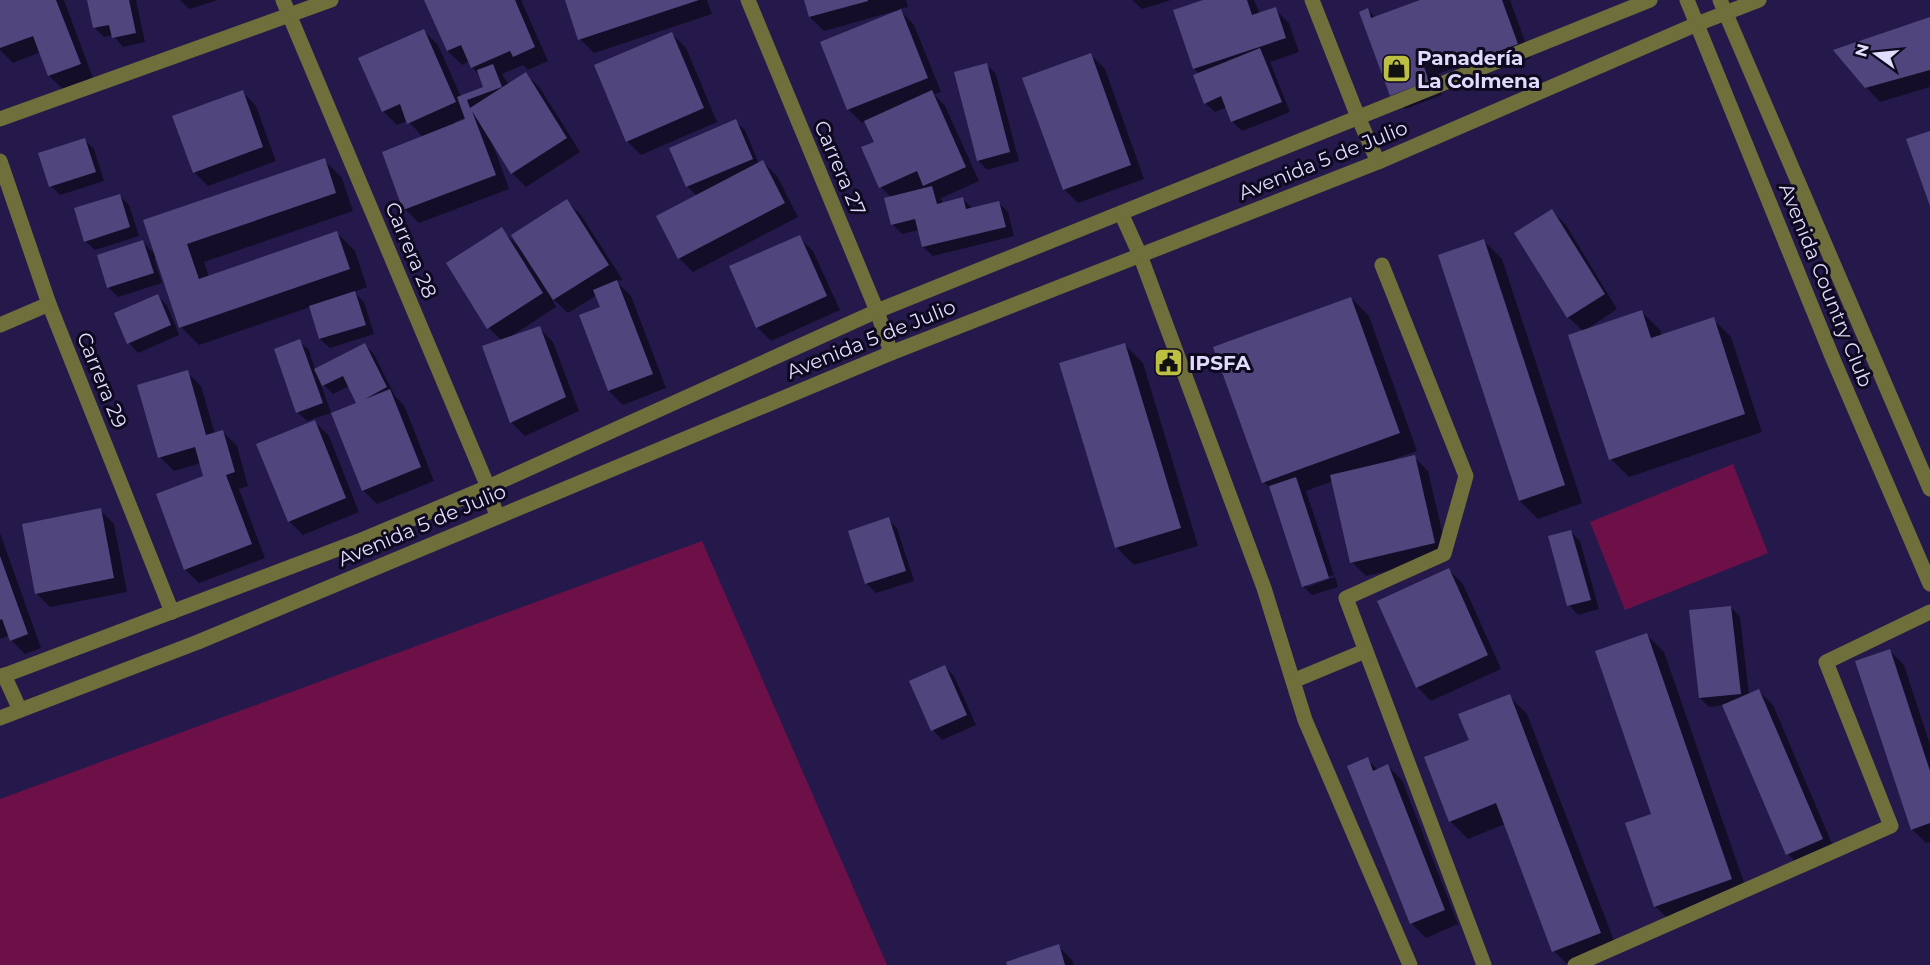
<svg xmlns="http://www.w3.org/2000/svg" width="1930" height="965" viewBox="0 0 1930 965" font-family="Montserrat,sans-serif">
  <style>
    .green { fill: #6e1048 }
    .shadow { fill: #0007; fill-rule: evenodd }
    .building { fill: #50467d }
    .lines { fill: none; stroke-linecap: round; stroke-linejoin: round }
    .minor { stroke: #6e6f3a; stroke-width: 15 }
    .labels { text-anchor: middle; stroke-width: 6; stroke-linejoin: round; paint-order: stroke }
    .poi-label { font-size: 20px; font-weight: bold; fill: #dfdcfc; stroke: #0e091f; text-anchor: start }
    .street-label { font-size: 20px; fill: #dfdcfc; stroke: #0e091f }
  </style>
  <rect width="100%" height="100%" fill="#25194b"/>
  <g class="green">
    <path d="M1733,464L1768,553L1625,610L1590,522Z"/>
    <path d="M702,541L887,965H0V799Z"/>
  </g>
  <g class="shadow">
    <path d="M0,0H64L93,78L63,89L49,76L41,52L13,63L0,50Z"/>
    <path d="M88,0H136L145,42L123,47L113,35L104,37L94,27Z"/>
    <path d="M180,0H218L189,9Z"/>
    <path d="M426,0H521L548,61L528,70L523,65L502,74L509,85L526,74L540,88L580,152L526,187L512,173L492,142L509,189L419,223L405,209L384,153L423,137L408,121L397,125L383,111L424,31L438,45L461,97L485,88L481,77L472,67L469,61L462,65L448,51ZM466,117L467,120L456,125L455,122Z"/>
    <path d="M567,0H707L712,14L594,53L580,39Z"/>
    <path d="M806,0H906L908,7L899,9L914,25L941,92L934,94L945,106L979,181L941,198L943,204L963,199L973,209L998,202L1008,212L1014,236L933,256L923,247L919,230L902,234L893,225L892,198L881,187L876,142L866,121L862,123L848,109L895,13V11L824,31L810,17Z"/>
    <path d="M1132,0H1171L1142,9Z"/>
    <path d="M1208,0H1254L1260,14L1275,9L1289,23L1299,52L1270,62L1290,112L1242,131L1233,122L1227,107L1215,112L1205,103L1199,74L1194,68Z"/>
    <path d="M1424,0H1510L1531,58L1470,80L1456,67L1435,75L1442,95L1405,109L1391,95L1368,10L1376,18Z"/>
    <path d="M1930,18V87L1880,102L1866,87Z"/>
    <path d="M672,34L686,48L717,122L641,155L627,141Z"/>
    <path d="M1091,55L1105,69L1144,179L1078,203L1064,189Z"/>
    <path d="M987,65L996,74L1019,161L987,170L978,160Z"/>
    <path d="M243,92L256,106L276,161L208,186L194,172Z"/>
    <path d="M735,121L745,130L759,164L763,162L777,176L798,217L693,272L679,258L697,196L687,186Z"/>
    <path d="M85,140L94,149L104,181L60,195L51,186Z"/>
    <path d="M324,160L342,178L353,211L204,262L209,277L337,233L355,251L367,287L354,292L364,302L374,334L330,348L320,339L310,307L199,345L181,327L157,257L154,258L162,283L118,297L108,287L143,242L157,256Z"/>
    <path d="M119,195L129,205L139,236L95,250L85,241Z"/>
    <path d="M567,201L581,215L622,279L617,282L631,296L666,388L623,405L609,391L602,308L597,295L568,313L551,297L556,307L510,337L539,328L553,342L579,411L525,436L511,422L502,341L489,328L501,229L518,246Z"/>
    <path d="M1552,211L1566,225L1617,309L1584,331L1642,312L1660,330L1662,336L1713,319L1731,337L1762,432L1629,477L1611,459L1583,331L1568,317Z"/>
    <path d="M799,237L813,251L840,310L771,341L757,327Z"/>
    <path d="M1484,241L1502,259L1582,503L1538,519L1520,501L1439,256Z"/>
    <path d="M157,296L167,305L179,335L138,353L129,343L116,314Z"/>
    <path d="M1351,298L1369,316L1417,451L1394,459L1395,461L1414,457L1428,471L1448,557L1366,576L1352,562L1333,481L1306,491L1334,575L1307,584V587L1335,577L1338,587L1312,595L1303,586L1272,490L1264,482Z"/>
    <path d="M299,341L309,350L315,370L365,345L374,354L395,396L404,405L434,481L377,504L363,490L358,403L349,386L333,394L320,381L331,413L307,421L297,412Z"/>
    <path d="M1125,345L1143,363L1198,546L1134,565L1116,547Z"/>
    <path d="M187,372L201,386L215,434L223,432L237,446L248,486L239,489L265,558L199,583L185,569L204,477L201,463L174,471L160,457Z"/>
    <path d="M315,422L329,436L359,512L303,535L289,521Z"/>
    <path d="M100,510L114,524L127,592L50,607L36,593Z"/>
    <path d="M888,519L897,528L914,581L876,593L867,584L850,532Z"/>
    <path d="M1570,531L1580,541L1599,609L1578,615L1569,605Z"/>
    <path d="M0,533L41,648L25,654L11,640L10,635L0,639Z"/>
    <path d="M1449,570L1463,584L1501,669L1431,701L1417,687Z"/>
    <path d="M1731,607L1740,617L1749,695L1759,691L1773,705L1836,853L1802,868L1788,854L1724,705L1709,707L1700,698Z"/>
    <path d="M1646,634L1664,652L1749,897L1673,924L1655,906Z"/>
    <path d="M1890,651L1904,665L1930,745V842L1926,843L1912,829Z"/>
    <path d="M945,667L954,676L976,725L942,740L933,730Z"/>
    <path d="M1509,696L1527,714L1618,951L1568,965L1554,951L1505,824L1468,839L1450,821L1471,741Z"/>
    <path d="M1367,759L1378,770L1388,766L1402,780L1458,924L1426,938L1412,924L1349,766Z"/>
    <path d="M1058,946L1072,960L1074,965H1009Z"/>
  </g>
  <g class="building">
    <path d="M0,0H56L81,64L48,76L33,36L0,48Z"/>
    <path d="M87,0H129L136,33L112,38L109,25L93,28Z"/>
    <path d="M424,0H515L535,47L513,57L510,51L471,68L461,45L447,51Z"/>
    <path d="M565,0H699L578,40Z"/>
    <path d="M804,0H868V1L809,17Z"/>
    <path d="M1203,0H1247L1252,15L1276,7L1286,38L1193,69L1173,10Z"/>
    <path d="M1420,0H1502L1518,44L1455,67L1448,51L1422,61L1429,81L1390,96L1359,12L1368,8L1371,18Z"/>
    <path d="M901,9L928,78L847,110L820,42Z"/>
    <path d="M1930,17V70L1865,88L1833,50Z"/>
    <path d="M424,29L456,102L407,124L400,104L382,112L358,58Z"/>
    <path d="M672,32L704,108L626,142L594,65Z"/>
    <path d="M1260,48L1282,102L1231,122L1221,96L1204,104L1193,75Z"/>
    <path d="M1091,53L1131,165L1063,190L1022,78Z"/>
    <path d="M987,63L1010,152L977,161L954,72Z"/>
    <path d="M493,64L502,87L467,100L470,108L526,72L567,138L511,174L472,111L496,175L403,210L382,152L465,119L457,97L483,87L477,70Z"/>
    <path d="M243,90L263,147L193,173L172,116Z"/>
    <path d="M932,90L966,167L923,186L917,171L879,188L861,147L874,142L864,121Z"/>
    <path d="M736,119L753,159L686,187L669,148Z"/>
    <path d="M1930,131V206L1906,139Z"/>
    <path d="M85,138L96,172L49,187L38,153Z"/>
    <path d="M325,158L336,193L187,244L199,279L337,231L350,269L179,328L143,220Z"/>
    <path d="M763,160L785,203L678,259L656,216Z"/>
    <path d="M932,186L937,204L963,197L966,209L999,201L1006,227L922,247L915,219L891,225L884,198Z"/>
    <path d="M120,194L130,227L84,242L74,208Z"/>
    <path d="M567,199L609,265L553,300L511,235Z"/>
    <path d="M1552,209L1605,294L1567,318L1514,233Z"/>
    <path d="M502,227L543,293L487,329L446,263Z"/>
    <path d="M800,235L827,296L756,328L729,266Z"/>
    <path d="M1484,239L1565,485L1519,501L1438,255Z"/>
    <path d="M143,240L154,273L107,288L97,255Z"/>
    <path d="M617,280L653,374L608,391L579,315L600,307L593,290Z"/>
    <path d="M355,291L366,325L319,339L309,306Z"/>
    <path d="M158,294L171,325L127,344L114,313Z"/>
    <path d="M1351,297L1400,433L1262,483L1213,347Z"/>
    <path d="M1642,310L1651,338L1714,317L1745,414L1609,460L1568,335Z"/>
    <path d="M540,326L566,397L510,423L482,346Z"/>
    <path d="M300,339L323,403L296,413L274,349Z"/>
    <path d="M365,343L387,387L365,399L390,389L421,467L362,491L331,413L356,403L343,376L322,386L314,369Z"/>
    <path d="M1125,343L1181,528L1115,548L1059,363Z"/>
    <path d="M188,370L206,435L223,430L235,472L226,475L252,544L184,570L156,494L203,476L195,447L158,458L137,385Z"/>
    <path d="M315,420L346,498L288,522L256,444Z"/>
    <path d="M1415,455L1435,543L1350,563L1330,475Z"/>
    <path d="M1296,477L1329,578L1302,587L1269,486Z"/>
    <path d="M101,508L114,578L35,594L22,524Z"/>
    <path d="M889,517L906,571L865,584L848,531Z"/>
    <path d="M1571,530L1591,600L1567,606L1548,536Z"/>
    <path d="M0,556L28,634L10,641L2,619L0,620Z"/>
    <path d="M1449,568L1488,655L1416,688L1377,601Z"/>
    <path d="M1731,606L1741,694L1699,698L1689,610Z"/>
    <path d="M1647,633L1732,879L1654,907L1625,823L1651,814L1595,651Z"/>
    <path d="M1890,649L1930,771V823L1911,830L1855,661Z"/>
    <path d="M945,665L967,715L931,731L909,681Z"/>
    <path d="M1759,689L1823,839L1786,855L1722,705Z"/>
    <path d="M1510,694L1601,933L1552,952L1496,803L1449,822L1424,757L1469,740L1458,714Z"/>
    <path d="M1368,757L1373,771L1388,764L1445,910L1410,924L1347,766Z"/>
    <path d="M1059,944L1065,965H1007L1006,962Z"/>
  </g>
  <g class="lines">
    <g class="minor">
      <path d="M283,0L488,487L497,517"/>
      <path d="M748,0L877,311L891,353"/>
      <path d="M1312,0L1358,117L1378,162"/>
      <path d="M1687,0L1833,359L1930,584"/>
      <path d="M1720,0L1930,489"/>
      <path d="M0,119L331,0"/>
      <path d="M0,161L49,304L172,612"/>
      <path d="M1121,213L1140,255L1264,588L1305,720L1410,965"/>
      <path d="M1382,265L1466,476L1444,554L1346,598L1484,965"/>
      <path d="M0,325L49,304"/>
      <path d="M4,675L20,710"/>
      <path d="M0,677L364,539L488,487L877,311L1650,0"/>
      <path d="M1293,681L1365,651"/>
      <path d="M0,718L198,642L891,353L1378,162L1697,24L1759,0"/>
      <path d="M1575,965L1891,826L1826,662L1930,612"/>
    </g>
  </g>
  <defs>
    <symbol id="shop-square" viewBox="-11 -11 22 22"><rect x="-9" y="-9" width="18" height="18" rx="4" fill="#bdbf43" stroke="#0e091f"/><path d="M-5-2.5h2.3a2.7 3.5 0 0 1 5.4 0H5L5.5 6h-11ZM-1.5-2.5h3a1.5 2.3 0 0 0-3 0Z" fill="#111"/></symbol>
    <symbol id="civic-square" viewBox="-11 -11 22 22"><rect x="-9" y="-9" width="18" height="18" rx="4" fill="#bdbf43" stroke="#0e091f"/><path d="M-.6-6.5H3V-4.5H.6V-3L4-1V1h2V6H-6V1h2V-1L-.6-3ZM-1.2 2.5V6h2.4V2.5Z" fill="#111"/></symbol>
  </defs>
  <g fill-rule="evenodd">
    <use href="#shop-square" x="1380" y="52" width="33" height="33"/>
    <use href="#civic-square" x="1152" y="346" width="33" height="33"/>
  </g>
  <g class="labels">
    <g class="poi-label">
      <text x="1417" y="65">Panadería<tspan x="1417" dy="23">La Colmena</tspan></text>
      <text x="1189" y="370">IPSFA</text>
    </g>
    <g class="street-label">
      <text transform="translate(1323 160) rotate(-22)" y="7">Avenida 5 de Julio</text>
      <text transform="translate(840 168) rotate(67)" y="7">Carrera 27</text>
      <text transform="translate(411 250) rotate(67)" y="7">Carrera 28</text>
      <text transform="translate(1826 285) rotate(68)" y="7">Avenida Country Club</text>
      <text transform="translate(871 339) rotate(-22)" y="7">Avenida 5 de Julio</text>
      <text transform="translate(102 380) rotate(68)" y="7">Carrera 29</text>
      <text transform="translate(422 525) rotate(-23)" y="7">Avenida 5 de Julio</text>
    </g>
  </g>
  <g transform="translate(1876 54) rotate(285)" stroke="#0e091f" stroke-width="4.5" paint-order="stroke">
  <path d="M0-4.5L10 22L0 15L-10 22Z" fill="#dfdcfc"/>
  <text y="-9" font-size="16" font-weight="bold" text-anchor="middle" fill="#dfdcfc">N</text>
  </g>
</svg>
